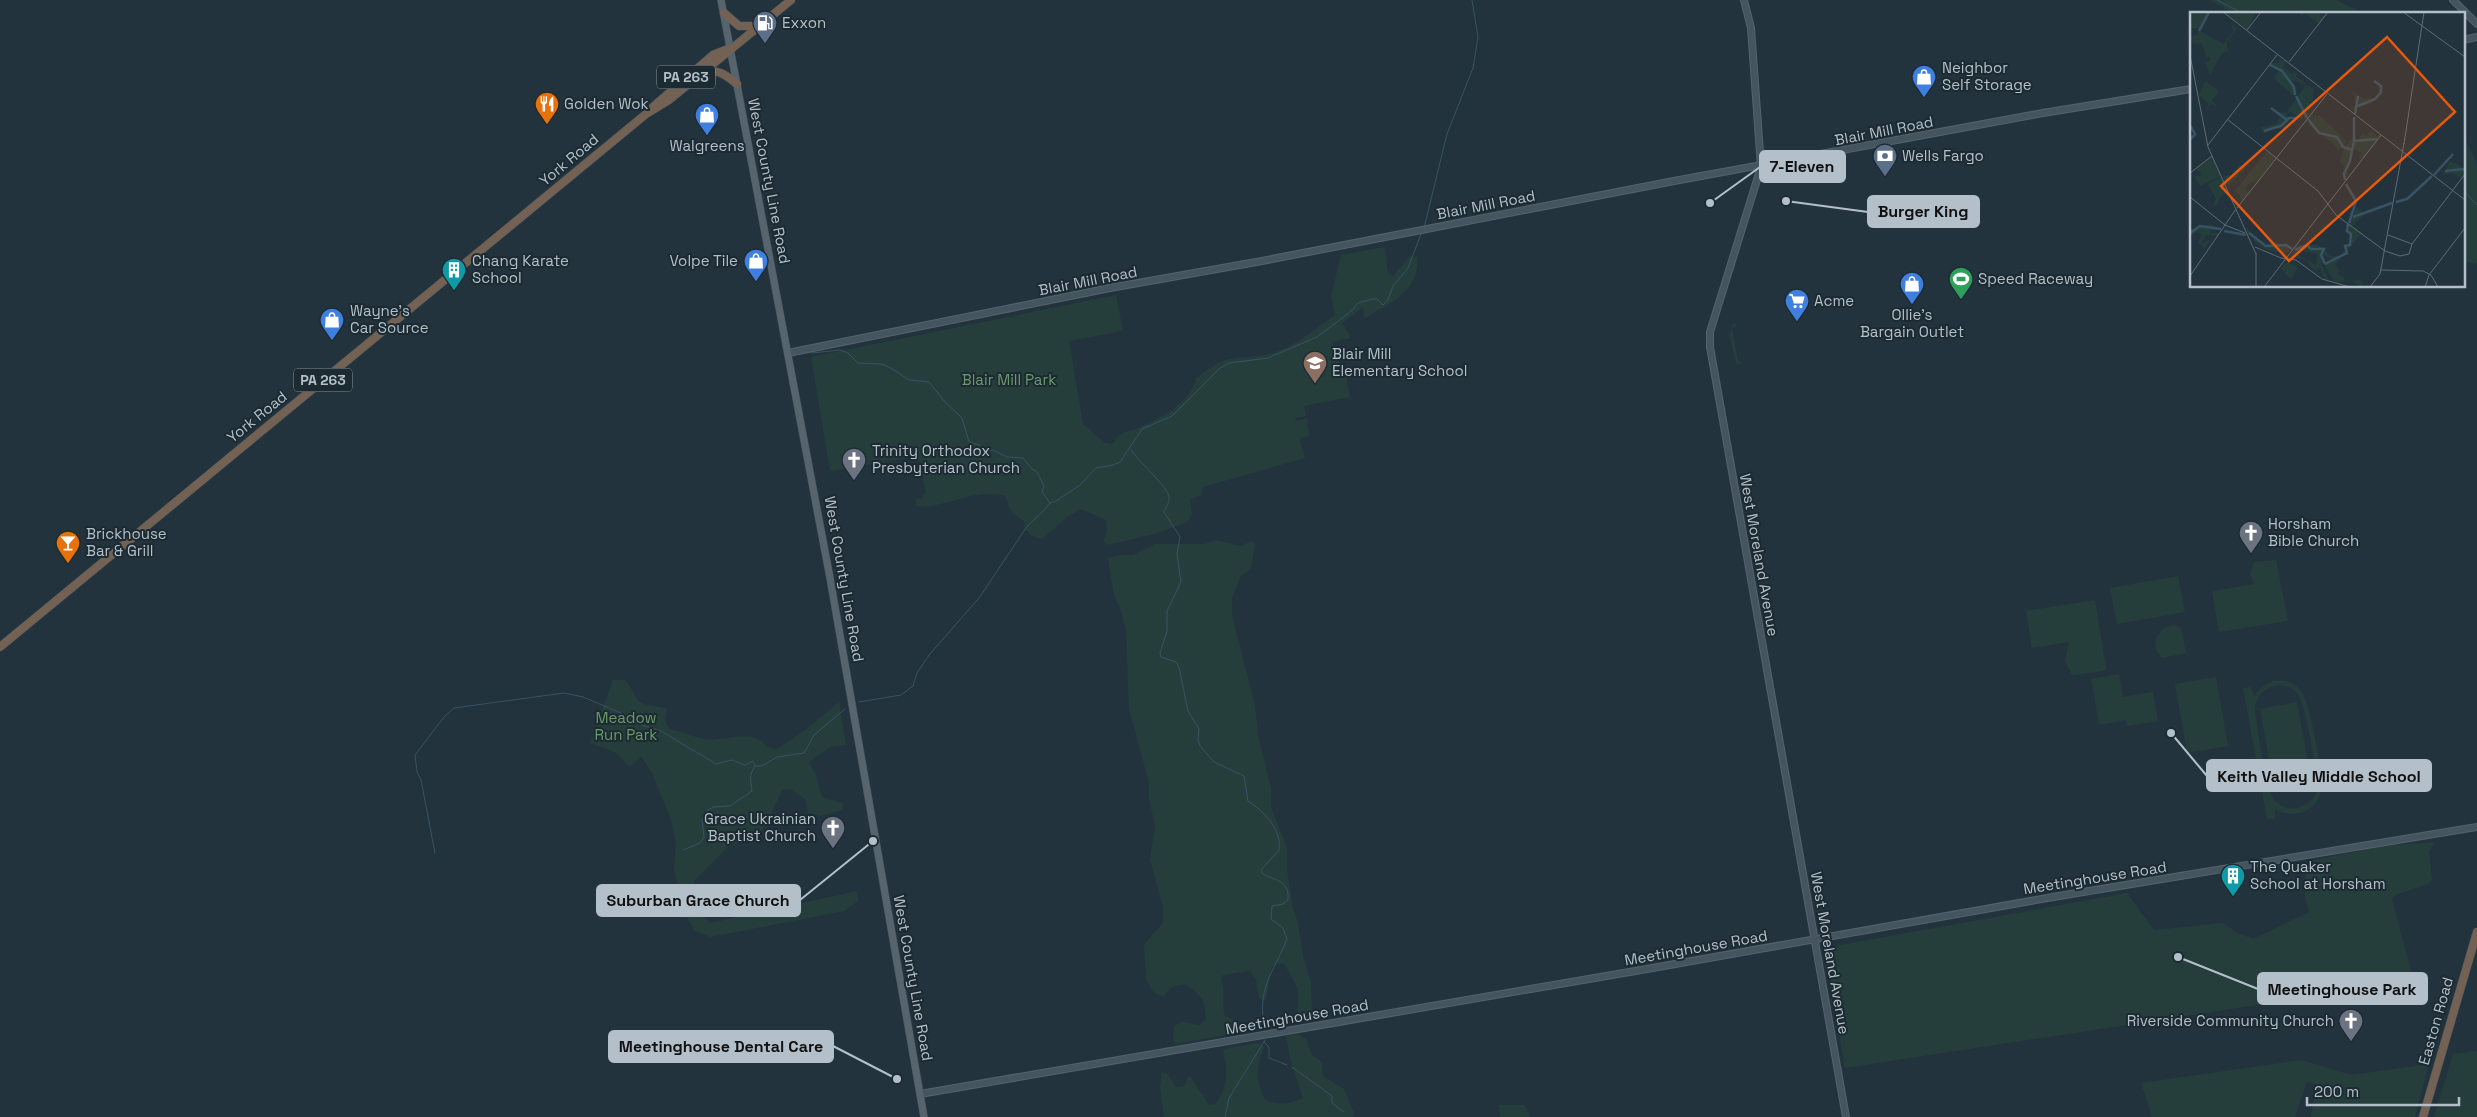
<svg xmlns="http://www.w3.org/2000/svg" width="2477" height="1117" viewBox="0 0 2477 1117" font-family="'Space Grotesk',sans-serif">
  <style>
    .green { fill: #253e3c; fill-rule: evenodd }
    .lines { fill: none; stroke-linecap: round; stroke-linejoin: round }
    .stream { stroke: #375364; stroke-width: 1 }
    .secondary-casing { stroke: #55636b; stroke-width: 8 }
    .primary-casing { stroke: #404e56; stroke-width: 8 }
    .highway-casing { stroke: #425058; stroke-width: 9 }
    .secondary { stroke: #455560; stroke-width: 6 }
    .primary { stroke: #55646d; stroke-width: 7 }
    .highway { stroke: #736154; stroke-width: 8 }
    .labels { text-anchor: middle; stroke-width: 4; stroke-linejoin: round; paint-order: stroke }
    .shield { fill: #1c2a32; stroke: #86939c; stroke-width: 1 }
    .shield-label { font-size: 14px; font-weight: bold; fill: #b3c0c9 }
    .poi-label { font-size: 15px; fill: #b3c0c9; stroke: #1c2a32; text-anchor: start }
    .street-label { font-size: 15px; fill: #b3c0c9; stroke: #1c2a32 }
    .park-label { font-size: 15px; fill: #6a9a6c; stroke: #1c2a32 }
    .inset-river { fill: none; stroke: #375364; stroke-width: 2.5 }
    .inset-road { fill: none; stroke: #5d6b75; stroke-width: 1 }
    .view { fill: #e8590c; fill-opacity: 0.15; stroke: #e8590c; stroke-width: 2.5 }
    .inset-edge { fill: none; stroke: #b3c0c9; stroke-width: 2.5 }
    .leader { fill: none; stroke: #b3c0c9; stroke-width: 2 }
    .callout-dot { fill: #b3c0c9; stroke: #1c2a32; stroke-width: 2 }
    .callout { fill: #b3c0c9; stroke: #b3c0c9; stroke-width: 2 }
    .callout-label { font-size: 16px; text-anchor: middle; font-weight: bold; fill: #111 }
  </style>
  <rect width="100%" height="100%" fill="#23333d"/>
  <g class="green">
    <path d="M2210,0H2336L2365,14H2234Z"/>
    <path d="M2463,141L2468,144L2477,165V264L2463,261Z"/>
    <path d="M1385,247L1388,273L1393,276L1410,256L1417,257C1420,291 1390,304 1364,318L1363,307L1342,323L1351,338L1332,342L1335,354L1340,355L1338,367L1346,375L1350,397L1304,406L1306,416L1295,418L1296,421L1307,418L1309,436L1299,438L1305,458L1203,487L1201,495L1190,500L1192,514L1187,522L1155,534L1108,545L1104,542L1107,530L1106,520L1081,509L1067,517L1042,539L1032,536L1024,528L1025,522L1012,513L1005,496C975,486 934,513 916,505V499L923,498V495L926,494L919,460L915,461L914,457L830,471L811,357L1116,295L1123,331L1069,341L1083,424L1105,443L1112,444C1114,442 1117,436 1120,435C1124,431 1133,431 1138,428C1160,418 1191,404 1196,378C1205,372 1215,363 1226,360C1242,356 1259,358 1276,352C1299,344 1315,329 1335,315L1331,296L1341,255Z"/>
    <path d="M1734,321L1737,326L1732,328L1738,361L1742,363L1737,365L1729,335Z"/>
    <path d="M1216,540L1240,546L1252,541L1255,545L1251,568L1241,576L1232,598V616L1255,705L1258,735L1271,789V807L1287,848V870L1293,909L1298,922L1303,957L1311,982L1312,1018L1297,1021L1298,989L1284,963L1273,966C1267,977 1271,990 1265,1001L1259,998L1256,980L1250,971L1223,975L1221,980C1226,995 1221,1004 1225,1016L1247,1026V1031L1176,1044L1173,1039L1174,1026L1182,1022L1199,1025L1206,1019C1205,999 1201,993 1184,984L1172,987L1164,996L1154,993L1146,979L1144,944L1163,923V906L1150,860L1155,826L1149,799V783L1129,709L1126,630L1121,611L1114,596L1108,558L1119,555H1133L1155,544H1204Z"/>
    <path d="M2276,560L2288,621L2219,632L2212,591L2254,584L2250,574L2254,562Z"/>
    <path d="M2178,576L2185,612L2117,624L2110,588Z"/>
    <path d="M2095,600L2106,668L2104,671L2072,675L2065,661L2069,642L2032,648L2026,611Z"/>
    <path d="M2174,625L2181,628L2186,653L2162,658C2149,646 2157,627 2174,625Z"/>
    <path d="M2119,674L2123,697L2153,692L2158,721L2128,726L2126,720L2099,725L2091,679Z"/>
    <path d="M2216,677L2228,746L2187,753L2175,684Z"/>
    <path d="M613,680H626C642,706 634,703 667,708L665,721L669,729C681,731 692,736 703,739C724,743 753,726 767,747L777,749L804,731L839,702L846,745L830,747L809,762L816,776L822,797L843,803L842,810L819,816L808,813L805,799L792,790L783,789L764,828L752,840L730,845L694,881L698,913L710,923L857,891L858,901L844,911L710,937L694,930L681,905L674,868L676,844L671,820L652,773L641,756L630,767L616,753L590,743Z"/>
    <path d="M2273,681C2284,680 2294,682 2301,691C2310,701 2322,772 2322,787C2318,812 2296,819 2275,810V818L2267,819L2243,688L2251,687L2254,696L2262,687ZM2280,685C2288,686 2295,689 2299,696C2305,703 2319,780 2317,790C2312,812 2279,815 2271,794C2263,774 2259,734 2255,711C2255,696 2265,686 2280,685Z"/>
    <path d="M2297,702L2312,784L2275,791L2260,709Z"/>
    <path d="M2434,842L2429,852L2432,880L2428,884L2395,895L2392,899L2412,975L2303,998L1845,1068L1824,948L2127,893L2154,930L2223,923L2238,933L2253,939L2309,912L2305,897L2306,862L2383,846Z"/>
    <path d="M1298,1034L1306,1039L1312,1055L1322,1062L1323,1076L1344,1089L1354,1113L1352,1117H1164L1160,1088L1162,1072L1167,1074L1176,1087L1184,1086L1189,1075L1209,1105L1216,1104C1224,1092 1228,1079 1226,1065C1226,1058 1222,1055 1224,1049L1257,1043L1264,1046C1256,1072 1255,1075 1265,1100C1279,1106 1290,1104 1303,1098L1291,1062L1286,1036Z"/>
    <path d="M2477,1051V1117H2434L2453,1054Z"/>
    <path d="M2302,1060L2351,1075L2429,1064L2415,1117H2311L2316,1084L2307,1082L2295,1117H2152L2141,1083Z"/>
    <path d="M1499,1105H1524L1531,1117H1500Z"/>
  </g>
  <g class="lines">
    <g class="stream">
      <path d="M2217,0L2244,14"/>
      <path d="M2463,190L2477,205"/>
      <path d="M1424,228L1447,134L1473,68L1478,37L1472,0"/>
      <path d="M812,353L840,350L848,353L858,363L881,364L891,368L909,380L929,382L945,402L962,418L969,442L979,445L985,451L993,450L1007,457L1023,458L1032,469L1037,472L1044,486L1042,492L1050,503"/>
      <path d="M1131,450C1138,461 1169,488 1169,497C1170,502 1166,507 1164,512L1180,537L1177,554L1181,582L1167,611V631L1160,653L1161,657L1176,662L1179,667L1188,711L1199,729L1198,739L1200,746L1214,762L1244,776L1248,801C1264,812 1282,829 1279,850L1261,870L1262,873C1272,881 1290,878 1288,900L1283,904L1272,906L1271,919L1283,928L1287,939C1273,974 1256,989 1265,1029"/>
      <path d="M859,702L901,695L913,686L917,673L929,655L979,598L1026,528C1034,518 1043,513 1050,503L1056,501L1080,485L1096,468L1113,465L1120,462L1142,429L1172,416L1219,369L1229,363L1268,358L1317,337L1350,312L1358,303L1372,299H1377L1383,305L1388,300L1393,286L1408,268L1421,234"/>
      <path d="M683,850L700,843L704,837L702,820L708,810L714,807L730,806L752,791C751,780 748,777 755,766H762L777,757L804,753L814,735L845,709"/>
      <path d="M435,853L421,780L417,772L415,755L444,717L454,708L564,693L583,697L628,716L635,723L661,731L716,764L732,760L745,765L753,761L755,766"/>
      <path d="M1264,1042L1269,1047V1058L1287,1065"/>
      <path d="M1292,1067L1332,1096V1103L1344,1112"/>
      <path d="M1225,1117L1229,1098L1265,1040"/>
    </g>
    <defs>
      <g id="secondary">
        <path d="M1744,0L1751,28L1761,167L1710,332V347L1846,1117"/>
        <path d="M2453,0L2477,24"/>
        <path d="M2463,40L2477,37"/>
        <path d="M788,353L1110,288L1262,261L1674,181L2043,113L2191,89"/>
        <path d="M920,1094L1647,969L2059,896L2477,827"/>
      </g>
      <path id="primary" d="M721,0L830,578L924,1117"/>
      <g id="highway">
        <path d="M724,13L739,26H757"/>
        <path d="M705,73C718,68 727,76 737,84"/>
        <path d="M653,107L713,55L728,49"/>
        <path d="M0,647L646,114L669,100L791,0"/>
        <path d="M2423,1117L2477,932"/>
      </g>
    </defs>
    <use href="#secondary" class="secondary-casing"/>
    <use href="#primary" class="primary-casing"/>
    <use href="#highway" class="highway-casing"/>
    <use href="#secondary" class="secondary"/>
    <use href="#primary" class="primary"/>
    <use href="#highway" class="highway"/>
  </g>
  <defs>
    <symbol id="fuel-pin" viewBox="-11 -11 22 30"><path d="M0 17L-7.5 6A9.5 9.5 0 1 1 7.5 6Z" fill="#5c6f8a" stroke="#1c2a32"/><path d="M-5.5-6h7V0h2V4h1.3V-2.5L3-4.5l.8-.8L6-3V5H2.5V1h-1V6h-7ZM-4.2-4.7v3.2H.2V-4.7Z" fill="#fff"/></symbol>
    <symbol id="shop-pin" viewBox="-11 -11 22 30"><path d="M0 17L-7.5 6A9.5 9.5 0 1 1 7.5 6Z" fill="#3f7fe0" stroke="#1c2a32"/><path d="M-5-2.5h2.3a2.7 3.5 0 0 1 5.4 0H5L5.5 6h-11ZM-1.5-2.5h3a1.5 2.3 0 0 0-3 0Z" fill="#fff"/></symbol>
    <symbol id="restaurant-pin" viewBox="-11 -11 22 30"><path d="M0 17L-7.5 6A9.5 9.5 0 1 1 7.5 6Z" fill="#e8710a" stroke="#1c2a32"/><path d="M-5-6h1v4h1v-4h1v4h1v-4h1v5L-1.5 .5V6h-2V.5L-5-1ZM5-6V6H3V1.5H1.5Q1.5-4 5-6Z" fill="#fff"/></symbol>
    <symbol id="bank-pin" viewBox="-11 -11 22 30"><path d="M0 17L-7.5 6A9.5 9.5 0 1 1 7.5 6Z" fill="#5c6f8a" stroke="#1c2a32"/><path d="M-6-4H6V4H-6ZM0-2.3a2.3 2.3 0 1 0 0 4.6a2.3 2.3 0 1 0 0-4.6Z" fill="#fff"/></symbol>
    <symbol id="building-pin" viewBox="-11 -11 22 30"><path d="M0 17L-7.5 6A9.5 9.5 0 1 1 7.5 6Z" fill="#0f9aa8" stroke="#1c2a32"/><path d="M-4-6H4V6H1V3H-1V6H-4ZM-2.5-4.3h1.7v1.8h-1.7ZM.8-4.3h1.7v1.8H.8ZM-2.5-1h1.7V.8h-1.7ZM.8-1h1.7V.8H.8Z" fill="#fff"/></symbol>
    <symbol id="stadium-pin" viewBox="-11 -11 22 30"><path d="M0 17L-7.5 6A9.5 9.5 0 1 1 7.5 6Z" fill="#2e9e5b" stroke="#1c2a32"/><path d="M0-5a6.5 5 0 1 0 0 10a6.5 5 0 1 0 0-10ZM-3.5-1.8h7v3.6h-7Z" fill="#fff"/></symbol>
    <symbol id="supermarket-pin" viewBox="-11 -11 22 30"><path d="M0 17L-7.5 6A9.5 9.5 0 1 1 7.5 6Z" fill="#3f7fe0" stroke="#1c2a32"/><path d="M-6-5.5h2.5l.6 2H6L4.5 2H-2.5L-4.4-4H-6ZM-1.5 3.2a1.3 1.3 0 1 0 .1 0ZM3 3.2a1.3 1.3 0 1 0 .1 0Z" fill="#fff"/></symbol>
    <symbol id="school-pin" viewBox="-11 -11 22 30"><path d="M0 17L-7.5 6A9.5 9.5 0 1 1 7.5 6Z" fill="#8d6e63" stroke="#1c2a32"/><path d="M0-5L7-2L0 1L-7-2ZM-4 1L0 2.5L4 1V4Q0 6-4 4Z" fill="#fff"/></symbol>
    <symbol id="church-pin" viewBox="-11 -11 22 30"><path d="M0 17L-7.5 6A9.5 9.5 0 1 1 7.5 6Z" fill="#6b7280" stroke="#1c2a32"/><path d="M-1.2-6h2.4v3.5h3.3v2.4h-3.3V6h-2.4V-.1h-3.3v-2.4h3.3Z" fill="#fff"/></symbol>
    <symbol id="bar-pin" viewBox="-11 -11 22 30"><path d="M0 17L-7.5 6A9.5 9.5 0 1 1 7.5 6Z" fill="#e8710a" stroke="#1c2a32"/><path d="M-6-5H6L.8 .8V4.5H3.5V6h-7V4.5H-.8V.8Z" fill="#fff"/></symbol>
  </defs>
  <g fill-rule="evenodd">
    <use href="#fuel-pin" x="751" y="9" width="28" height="38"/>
    <use href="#shop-pin" x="1910" y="63" width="28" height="38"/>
    <use href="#restaurant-pin" x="533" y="90" width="28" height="38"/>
    <use href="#shop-pin" x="693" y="101" width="28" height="38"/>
    <use href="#bank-pin" x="1871" y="142" width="28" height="38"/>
    <use href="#shop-pin" x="742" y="247" width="28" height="38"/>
    <use href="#building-pin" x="440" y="256" width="28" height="38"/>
    <use href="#stadium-pin" x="1947" y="265" width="28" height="38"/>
    <use href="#shop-pin" x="1898" y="270" width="28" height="38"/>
    <use href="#supermarket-pin" x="1783" y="287" width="28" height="38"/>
    <use href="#shop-pin" x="318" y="306" width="28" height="38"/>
    <use href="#school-pin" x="1301" y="349" width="28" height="38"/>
    <use href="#church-pin" x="840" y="446" width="28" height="38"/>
    <use href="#church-pin" x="2237" y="519" width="28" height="38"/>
    <use href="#bar-pin" x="54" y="529" width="28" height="38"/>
    <use href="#church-pin" x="819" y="814" width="28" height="38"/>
    <use href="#building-pin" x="2219" y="862" width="28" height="38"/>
    <use href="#church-pin" x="2337" y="1007" width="28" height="38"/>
  </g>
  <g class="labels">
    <g class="shield">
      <rect x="657" y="65.5" width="58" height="23" rx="4"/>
      <rect x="294" y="368.5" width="58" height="23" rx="4"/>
    </g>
    <g class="shield-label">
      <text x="686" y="82">PA 263</text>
      <text x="323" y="385">PA 263</text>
    </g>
    <g class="poi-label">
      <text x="782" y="28">Exxon</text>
      <text x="1942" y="73">Neighbor<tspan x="1942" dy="17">Self Storage</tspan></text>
      <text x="564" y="109">Golden Wok</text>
      <text x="707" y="151" text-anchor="middle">Walgreens</text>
      <text x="1902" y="161">Wells Fargo</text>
      <text x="472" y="266">Chang Karate<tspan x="472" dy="17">School</tspan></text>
      <text x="738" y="266" text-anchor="end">Volpe Tile</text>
      <text x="1978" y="284">Speed Raceway</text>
      <text x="1814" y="306">Acme</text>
      <text x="350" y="316">Wayne’s<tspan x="350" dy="17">Car Source</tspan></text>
      <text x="1912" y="320" text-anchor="middle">Ollie's<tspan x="1912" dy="17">Bargain Outlet</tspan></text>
      <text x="1332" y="359">Blair Mill<tspan x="1332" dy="17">Elementary School</tspan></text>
      <text x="872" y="456">Trinity Orthodox<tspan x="872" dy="17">Presbyterian Church</tspan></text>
      <text x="2268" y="529">Horsham<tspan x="2268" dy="17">Bible Church</tspan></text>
      <text x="86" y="539">Brickhouse<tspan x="86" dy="17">Bar &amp; Grill</tspan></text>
      <text x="816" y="824" text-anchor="end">Grace Ukrainian<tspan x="816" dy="17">Baptist Church</tspan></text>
      <text x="2250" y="872">The Quaker<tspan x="2250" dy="17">School at Horsham</tspan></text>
      <text x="2334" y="1026" text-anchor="end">Riverside Community Church</text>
    </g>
    <g class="street-label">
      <text transform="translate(1884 131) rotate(-11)" y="5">Blair Mill Road</text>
      <text transform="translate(569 160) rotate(-40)" y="5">York Road</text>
      <text transform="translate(769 181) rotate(79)" y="5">West County Line Road</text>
      <text transform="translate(1486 205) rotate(-11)" y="5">Blair Mill Road</text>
      <text transform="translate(1088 281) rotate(-11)" y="5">Blair Mill Road</text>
      <text transform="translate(257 417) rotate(-39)" y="5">York Road</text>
      <text transform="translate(1759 555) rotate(80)" y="5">West Moreland Avenue</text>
      <text transform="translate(844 579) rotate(80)" y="5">West County Line Road</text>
      <text transform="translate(2095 878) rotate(-9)" y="5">Meetinghouse Road</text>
      <text transform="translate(1696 948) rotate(-10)" y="5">Meetinghouse Road</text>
      <text transform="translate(1830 953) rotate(80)" y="5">West Moreland Avenue</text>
      <text transform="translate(913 978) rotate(80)" y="5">West County Line Road</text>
      <text transform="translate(1297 1017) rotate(-10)" y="5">Meetinghouse Road</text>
      <text transform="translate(2436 1021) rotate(-74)" y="5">Easton Road</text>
    </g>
    <g class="park-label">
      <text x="1009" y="385">Blair Mill Park</text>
      <text x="626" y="723">Meadow<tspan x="626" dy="17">Run Park</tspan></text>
    </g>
  </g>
  <g transform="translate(2190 12)">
    <rect width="275" height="275" fill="#23333d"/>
    <path d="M21,0L12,16L0,17V2ZM66,0L57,18L34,1ZM107,0H129L131,4L136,3L129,12L115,1L112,4ZM42,12L47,17L36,30L39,41L37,39L30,44L20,63L15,50L20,49V45H16L12,31L4,32L2,29L0,33V26L6,22L8,24L7,19H10L33,32L43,20ZM90,47L96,50L93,55L102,62L107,59L106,65L114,69L112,72L124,76L123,90L119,89L122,98L117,99L119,103L117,106L112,104L114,109L99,99L96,102L101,109L95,113L96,117L85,116L73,122L71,115L86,112L90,105L87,100L96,101L115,74L105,68L102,71L107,80L104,84L84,66L89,59L79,54L81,51H89ZM15,69L29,79L22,89L29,96L21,92L16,96L19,92L9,83ZM162,79L174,87L180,85L182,91L167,96L166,103L164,97L159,96L165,94V82L161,81L153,91ZM123,101V105L129,103L157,129L148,139L145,133L115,110L121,112L120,109L124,108L119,106ZM181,118L189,125L172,147L169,145L172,141L163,137L156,159L159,163L154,168L155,159L150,148L154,136L162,126L168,127L173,121L176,124ZM77,139L85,146L68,168L57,173L55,178L58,181L51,190L50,183L44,180ZM22,145L31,164L10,174L5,165L12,163L6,156ZM260,149L275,156L272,166L261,161L252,164ZM50,153L56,156L38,175L33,164L42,163L44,166L42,160ZM31,165L37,177L32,183L35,187L31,184L27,193L23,194L26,187L18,172ZM166,195L175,202L162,214L172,221L145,253L150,258L148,262L155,266L153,269L169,268L174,270L172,275L161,269L145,271L134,252L141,247L136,244H133L131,251L139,269L133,265L130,255L125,259L116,248L104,245L108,243L126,253L127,242L113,239L101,243L106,234L123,232L130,234L140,244H149L160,233L158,215ZM20,212L34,218H21L20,221H29L27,224L16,223L11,232L19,228L22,231L19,230L15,236L8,231L12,222L6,220L0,225V217ZM57,216L74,233L85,230L103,236L101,238L96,236L100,239L97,241L77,238L65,230L62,222L57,221ZM97,250L108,255L101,268L91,256Z" fill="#253e3c"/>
    <path class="inset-river" d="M9,19L19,0M80,53L92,59L104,75L105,83M106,84L117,106M168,94L185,87L191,80V74L184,69M81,96L96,107M165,102L168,84M118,107L129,121L147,125L153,135L162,138M0,113L5,122L0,128M74,119L91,114L99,106H106M164,129L187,127M255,159L275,157M244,163L263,142M155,168L154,162L160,149L164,129V105M156,172L166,189L159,211M206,190L217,187L242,164M163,205L202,191M34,219L56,223M0,221L10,214L31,217M59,221L76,234L96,233L102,237M105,238L117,233L121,237H134L131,243L135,252M135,252L157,241L155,234L160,233L161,222L157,219L158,212"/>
    <path class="inset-road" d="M33,0L275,188M213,0L275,45M57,18L71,0M0,43L18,135L66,242M99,50L138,0M37,107L128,179L146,203L195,239L210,244L219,242L222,232M214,132L234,0M18,133L87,43M0,161L22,144M0,185L35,213L55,221M47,196L137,82M198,223L222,232L275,162M65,235L91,246L106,248L132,267L160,275M66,241V275M191,258L233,259L241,263L248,275M0,264L46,197M74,275L191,123M180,275L190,262L214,131M235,275L239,263L275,216"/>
    <path class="view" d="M197,25L265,100L99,249L31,174Z"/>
    <rect width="275" height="275" class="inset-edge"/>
  </g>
  <path class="leader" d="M1710 203L1760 167M1786 201L1868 212M2171 733L2207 776M873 841L800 900M2178 957L2258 989M897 1079L833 1046"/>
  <g class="callout-dot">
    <circle cx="1710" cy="203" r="5"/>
    <circle cx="1786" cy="201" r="5"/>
    <circle cx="2171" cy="733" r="5"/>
    <circle cx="873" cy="841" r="5"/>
    <circle cx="2178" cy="957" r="5"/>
    <circle cx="897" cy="1079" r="5"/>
  </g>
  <g class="callout">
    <rect x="1760" y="151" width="85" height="31" rx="5"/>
    <rect x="1868" y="196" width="111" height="31" rx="5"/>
    <rect x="2207" y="760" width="224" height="31" rx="5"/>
    <rect x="597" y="885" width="203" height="31" rx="5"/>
    <rect x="2258" y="973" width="169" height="31" rx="5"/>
    <rect x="609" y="1031" width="224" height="31" rx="5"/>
  </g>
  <g class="callout-label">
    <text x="1802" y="172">7-Eleven</text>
    <text x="1923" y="217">Burger King</text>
    <text x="2319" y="782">Keith Valley Middle School</text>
    <text x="698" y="906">Suburban Grace Church</text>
    <text x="2342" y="995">Meetinghouse Park</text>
    <text x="721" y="1052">Meetinghouse Dental Care</text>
  </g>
  <path d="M2307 1097v8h152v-8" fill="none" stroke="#b3c0c9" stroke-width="2.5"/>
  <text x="2314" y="1097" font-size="15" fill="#b3c0c9" stroke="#1c2a32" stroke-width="4" paint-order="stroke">200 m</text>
</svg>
